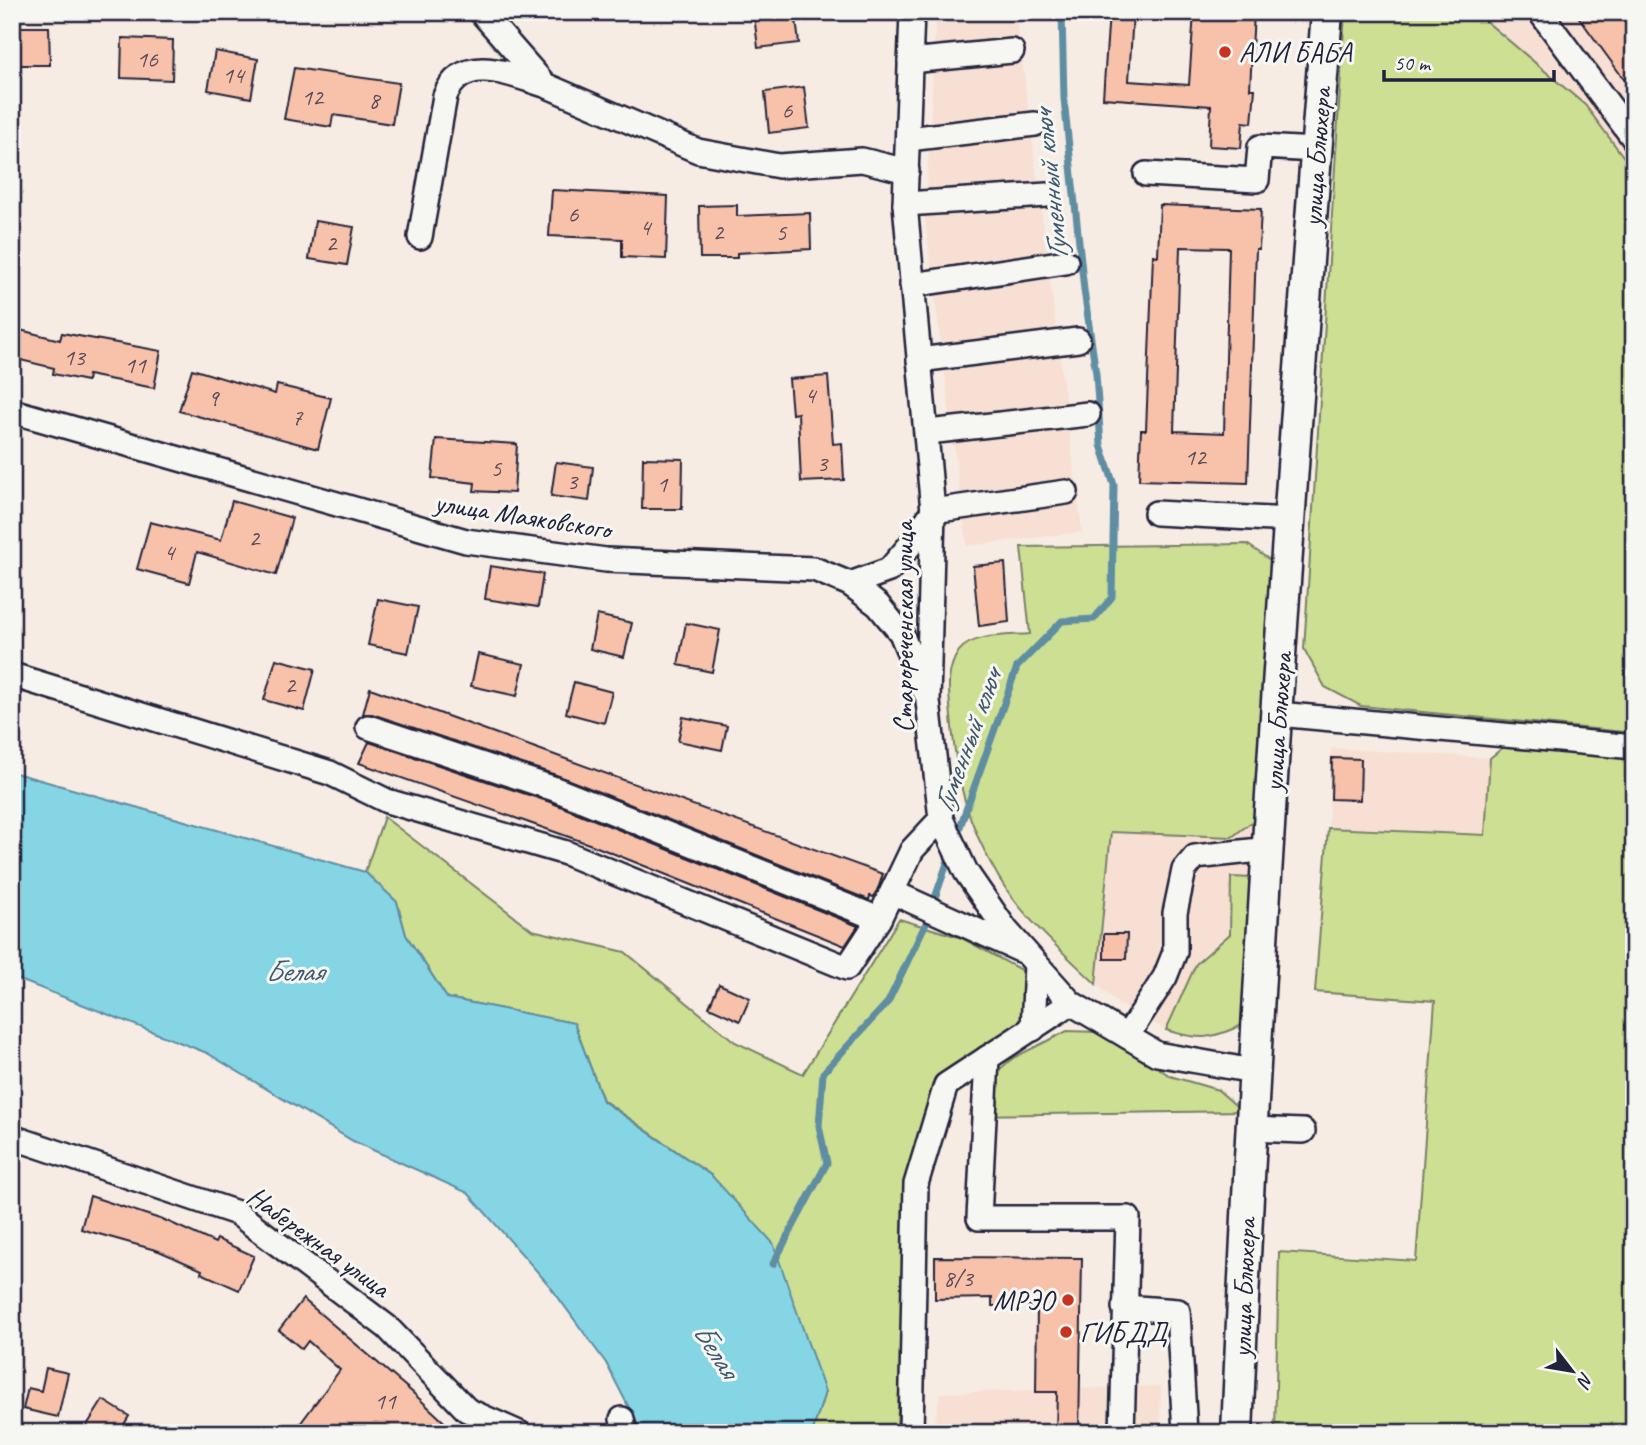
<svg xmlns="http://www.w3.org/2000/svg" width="1646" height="1445" viewBox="0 0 1646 1445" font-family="Caveat,sans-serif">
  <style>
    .built { fill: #f7dfd3 }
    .green { fill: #cddf93; stroke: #788067; stroke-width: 2 }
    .water { fill: #86d5e5; stroke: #5e8da1; stroke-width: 2 }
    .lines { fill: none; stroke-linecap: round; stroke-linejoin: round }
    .stream { stroke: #5e8da1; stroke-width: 7 }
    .building { fill: #f8c2aa; stroke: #22223b; stroke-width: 2; fill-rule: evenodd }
    .minor-casing { stroke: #22223b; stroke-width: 28 }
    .major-casing { stroke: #22223b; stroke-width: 35 }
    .minor { stroke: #f6f6f2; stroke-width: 23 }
    .major { stroke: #f6f6f2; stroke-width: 30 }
    .poi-dot { fill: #c8321e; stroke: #f6f6f2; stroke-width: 2.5 }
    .labels { text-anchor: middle; stroke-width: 6; stroke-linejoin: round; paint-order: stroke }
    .number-label { font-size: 24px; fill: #584a57 }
    .poi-label { font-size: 28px; fill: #22223b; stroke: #f6f6f2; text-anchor: start }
    .street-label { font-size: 28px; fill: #22223b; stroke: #f6f6f2 }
    .water-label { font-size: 30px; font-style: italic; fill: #40586e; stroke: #f6f6f2 }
  </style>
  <rect width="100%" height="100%" fill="#f6ece4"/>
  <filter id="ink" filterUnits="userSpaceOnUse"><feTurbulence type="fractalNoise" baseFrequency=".0143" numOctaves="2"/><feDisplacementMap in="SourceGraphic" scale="14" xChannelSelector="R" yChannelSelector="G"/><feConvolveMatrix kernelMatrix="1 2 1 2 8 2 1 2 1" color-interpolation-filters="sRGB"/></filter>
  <g filter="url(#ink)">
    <g class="built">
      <path d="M936,12H1016L1082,532L967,546L925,220Z"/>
      <path d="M1475,12H1634V171L1585,105Z"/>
      <path d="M1331,748L1490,758L1486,835L1328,828Z"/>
      <path d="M1257,818L1252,878L1231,877L1230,934L1196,964L1166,1030L1120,1005L1096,984L1111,832L1232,837Z"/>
      <path d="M1161,1386L1160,1433H933L940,1393Z"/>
    </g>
    <g class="green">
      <path d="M1345,12H1475L1585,105L1634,171V733L1361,706L1325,687L1304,649Z"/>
      <path d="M1247,544L1274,563L1257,818L1232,837L1111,832L1096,984C1062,951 1024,919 999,878C966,822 957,781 951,717C949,694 945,671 959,651C973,633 1010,636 1030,634L1021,547Z"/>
      <path d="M1505,746L1634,757V1426L1601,1433H1275L1279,1252L1416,1261L1435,1001L1315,992L1328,828L1485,835L1490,758Z"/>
      <path d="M384,817L532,930L625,952L735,1042L803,1074L899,919L962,938L1043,982L1055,1005L940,1082L903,1324L897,1427L893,1433H812L825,1392L712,1176L603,1100L574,1023L447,998L406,935L397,902L365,872Z"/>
      <path d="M1231,877L1252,878L1244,1024C1212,1039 1200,1041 1166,1030L1196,964L1230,934Z"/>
      <path d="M1067,1031L1099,1032L1125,1044L1170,1076L1218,1090L1242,1111L969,1115L981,1085L1013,1058Z"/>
    </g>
    <path class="water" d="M12,772L365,872L397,902L406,935L447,998L574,1023L603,1101L712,1176L773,1243L825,1392L812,1433H642L606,1363L549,1285L468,1193L353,1141L207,1053L12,977Z"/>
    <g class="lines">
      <g class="stream">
        <path d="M956,838L1017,667L1062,621L1094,619L1112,597L1114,485L1101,445L1096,374L1084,290L1064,99L1062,12"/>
        <path d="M773,1264L827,1163L819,1126L823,1073L888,1002L927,921L951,852"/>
      </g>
    </g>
    <g class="building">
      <path d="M795,12L799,43L758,48L754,15Z"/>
      <path d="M1109,12H1133L1129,81L1189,85L1194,12H1254L1250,89H1255L1252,123L1243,122L1241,148L1209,146L1211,106L1103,98Z"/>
      <path d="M1575,12H1634V93Z"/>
      <path d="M13,27H49L50,65H13Z"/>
      <path d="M122,38L173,40L172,80L121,78Z"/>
      <path d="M215,51L258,59L251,98L208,90Z"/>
      <path d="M294,68L399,83L392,124L333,115L331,127L284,119Z"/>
      <path d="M804,87L809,128L769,133L765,92Z"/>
      <path d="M552,190L668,196L666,259L622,257V239L549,236Z"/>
      <path d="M737,205V216L810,213L811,249L737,253V258H700L699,206Z"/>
      <path d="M1160,205L1261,209L1259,249H1256L1248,483L1139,480L1141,430H1146L1153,255L1158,256ZM1180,247L1229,248L1224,433L1174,431Z"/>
      <path d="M315,221L354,227L347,265L309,259Z"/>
      <path d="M12,328L60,340L62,333L161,351L154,388L88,375L87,381L53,374L54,368L12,358Z"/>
      <path d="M192,369L275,394L277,385L331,398L318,449L179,411Z"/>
      <path d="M828,376L833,444L842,443L844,480L801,482L798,413L792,414L789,379Z"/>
      <path d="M436,439L517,444L514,493L474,491L475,483L432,478Z"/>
      <path d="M643,458L683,459L682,509H642Z"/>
      <path d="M556,462L593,467L589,501L551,496Z"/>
      <path d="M232,501L292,518L276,575L197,552L189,583L137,569L150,522L221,540Z"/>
      <path d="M1005,563L1009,622L979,626L973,566Z"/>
      <path d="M490,566L543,574L538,607L485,599Z"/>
      <path d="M378,599L418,607L408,653L368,645Z"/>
      <path d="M597,615L632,623L624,657L590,649Z"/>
      <path d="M686,623L720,630L712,672L678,665Z"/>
      <path d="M478,654L524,664L517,696L471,686Z"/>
      <path d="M276,659L315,669L304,711L264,700Z"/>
      <path d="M574,682L612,692L604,723L566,713Z"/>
      <path d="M370,688L883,874L879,886L874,897L870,896L869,900L559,776L372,714H363Z"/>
      <path d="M683,717L727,726L722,750L678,741Z"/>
      <path d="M369,742L550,802L858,926L845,946L592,845L359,763Z"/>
      <path d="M1332,758L1361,759L1360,800L1331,799Z"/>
      <path d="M1104,934H1127L1126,959H1104Z"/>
      <path d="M719,984L750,998L740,1021L709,1007Z"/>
      <path d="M90,1196L169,1222L215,1243L217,1239L254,1256L239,1290L201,1273L202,1270L159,1251L81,1229Z"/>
      <path d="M935,1257L1082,1258L1079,1433H1056L1057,1392H1036L1037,1306H992V1298L935,1299Z"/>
      <path d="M303,1299L412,1392L456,1433H312L300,1424L340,1370L308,1341L302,1349L279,1330Z"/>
      <path d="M46,1368L68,1373L58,1417L23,1409L28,1388L41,1391Z"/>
      <path d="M103,1400L129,1416L119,1433H82Z"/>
    </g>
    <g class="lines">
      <defs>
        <g id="minor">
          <path d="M481,12L545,85L698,151L779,166L862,160L907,171"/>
          <path d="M912,12L905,204L933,511L928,701L941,819L966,872L1006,930L1071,1003L1157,1054L1253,1071"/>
          <path d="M1540,12L1634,139"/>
          <path d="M910,61L1012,51"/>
          <path d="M908,139L1035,124"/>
          <path d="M1146,174L1257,180L1260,147L1316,150"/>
          <path d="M905,204L1047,195"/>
          <path d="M420,237L445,96C463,52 511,75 545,85"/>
          <path d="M912,285L1066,262"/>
          <path d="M919,360L1078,340"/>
          <path d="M12,411L466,541L606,560L814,569L850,584L878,605L901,633L925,692"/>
          <path d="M928,432L1088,414"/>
          <path d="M1156,513L1290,520"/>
          <path d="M850,584L889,570L912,543L933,511L1066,492"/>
          <path d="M12,675L330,773L387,801L566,853L847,968L879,919"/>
          <path d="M1278,714L1634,747"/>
          <path d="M368,727L555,789L879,919L912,850L941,819"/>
          <path d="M892,892L1020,950"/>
          <path d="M1033,1029L1036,964"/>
          <path d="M1127,1036L1165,977L1175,952V913L1184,870L1195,857L1269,849"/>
          <path d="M987,1058L979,1218H1128L1122,1433"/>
          <path d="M1250,1129L1303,1131"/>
          <path d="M12,1137L237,1213L387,1327L467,1410L519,1433"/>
          <path d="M1124,1307L1178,1311L1185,1433"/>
          <path d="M622,1419L625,1433"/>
          <path d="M911,1433L916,1184L946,1085L1071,1003"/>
        </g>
        <path id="major" d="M1237,1433C1257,959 1290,485 1327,12"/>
      </defs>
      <use href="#minor" class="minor-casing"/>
      <use href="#major" class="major-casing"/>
      <use href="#minor" class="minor"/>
      <use href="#major" class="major"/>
    </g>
  </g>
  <g class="poi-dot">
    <circle cx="1225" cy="52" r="7"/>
    <circle cx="1068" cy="1300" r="7"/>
    <circle cx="1066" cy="1332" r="7"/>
  </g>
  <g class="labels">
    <g class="number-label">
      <text x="147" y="67">16</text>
      <text x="233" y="83">14</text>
      <text x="312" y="105">12</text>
      <text x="374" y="108">8</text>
      <text x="787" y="118">6</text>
      <text x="573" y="222">6</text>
      <text x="645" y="235">4</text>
      <text x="718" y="240">2</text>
      <text x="781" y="240">5</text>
      <text x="331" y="251">2</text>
      <text x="74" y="365">13</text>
      <text x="135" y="373">11</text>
      <text x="810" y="403">4</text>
      <text x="213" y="406">9</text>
      <text x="297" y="425">7</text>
      <text x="1195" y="465">12</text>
      <text x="822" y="471">3</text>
      <text x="496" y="476">5</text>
      <text x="572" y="489">3</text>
      <text x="662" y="492">1</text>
      <text x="254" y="546">2</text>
      <text x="169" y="560">4</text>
      <text x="290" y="693">2</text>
      <text x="958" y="1286">8/3</text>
      <text x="385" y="1409">11</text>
    </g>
    <g class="poi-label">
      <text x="1239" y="62">АЛИ БАБА</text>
      <text x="1054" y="1310" text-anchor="end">МРЭО</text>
      <text x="1080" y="1342">ГИБДД</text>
    </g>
    <g class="street-label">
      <text transform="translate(1316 157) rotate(-86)" y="10">улица Блюхера</text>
      <text transform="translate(523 515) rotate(9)" y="10">улица Маяковского</text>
      <text transform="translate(903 627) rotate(-90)" y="10">Старореченская улица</text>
      <text transform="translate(1277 722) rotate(-86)" y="10">улица Блюхера</text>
      <text transform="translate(319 1241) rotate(36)" y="10">Набережная улица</text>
      <text transform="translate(1243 1288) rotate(-88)" y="10">улица Блюхера</text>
    </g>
    <g class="water-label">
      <text transform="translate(1050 185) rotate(-96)" y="10">Гуменный ключ</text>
      <text transform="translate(967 741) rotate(-70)" y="10">Гуменный ключ</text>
      <text x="294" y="981">Белая</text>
      <text transform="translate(716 1350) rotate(57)" y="10">Белая</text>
    </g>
  </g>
  <rect width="1646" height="1445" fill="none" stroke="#f6f6f2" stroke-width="42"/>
  <rect x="21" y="21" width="1604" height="1403" fill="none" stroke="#22223b" stroke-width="2.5" filter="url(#ink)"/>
  <g transform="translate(1572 1371) rotate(121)" stroke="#f6f6f2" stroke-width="5" paint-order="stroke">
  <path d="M0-5L12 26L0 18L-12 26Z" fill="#22223b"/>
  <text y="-10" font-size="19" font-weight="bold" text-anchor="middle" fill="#22223b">N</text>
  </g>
  <path d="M1384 70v10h170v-10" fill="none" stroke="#22223b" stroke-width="3.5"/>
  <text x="1394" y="70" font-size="21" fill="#22223b" stroke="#f6f6f2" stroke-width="5" paint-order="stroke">50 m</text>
</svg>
